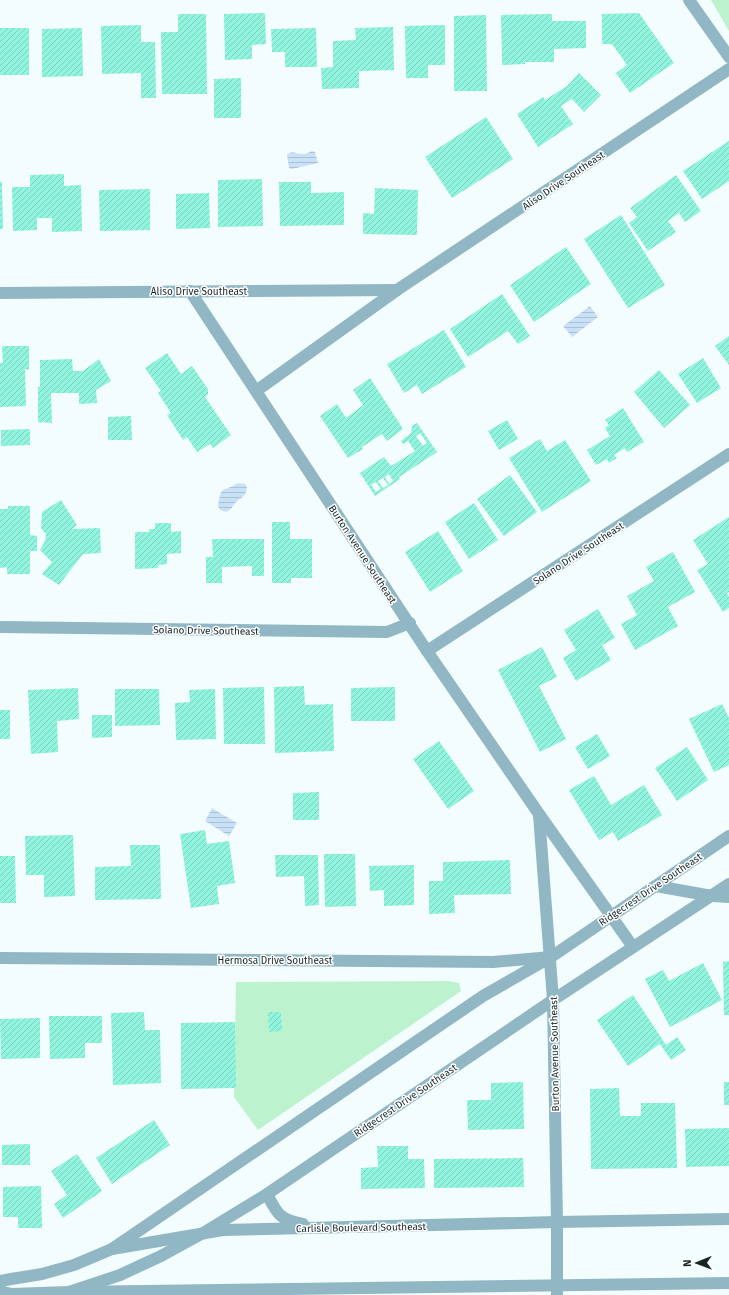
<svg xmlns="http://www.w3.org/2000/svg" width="729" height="1295" viewBox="0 0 729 1295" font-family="'Fira Sans',sans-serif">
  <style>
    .green { fill: #bcf2cd }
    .water { fill: url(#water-rules) }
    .building { fill: url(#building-hatch); fill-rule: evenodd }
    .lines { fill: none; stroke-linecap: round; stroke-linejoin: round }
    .minor { stroke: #91b7c5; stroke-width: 12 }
    .tertiary { stroke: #91b7c5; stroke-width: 12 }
    .labels { text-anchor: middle; stroke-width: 3; stroke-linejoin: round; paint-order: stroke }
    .street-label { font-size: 10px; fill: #152627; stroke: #fff }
  </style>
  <defs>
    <pattern id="water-rules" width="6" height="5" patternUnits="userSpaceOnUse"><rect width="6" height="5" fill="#c9e1f7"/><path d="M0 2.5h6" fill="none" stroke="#acc1d4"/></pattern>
    <pattern id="building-hatch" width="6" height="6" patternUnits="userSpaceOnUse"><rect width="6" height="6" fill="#90f4de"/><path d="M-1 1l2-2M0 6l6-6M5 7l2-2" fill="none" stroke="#7bd1be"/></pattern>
  </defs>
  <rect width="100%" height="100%" fill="#f4fdfd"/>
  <g class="green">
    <path d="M711,0H729V31Z"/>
    <path d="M448,981L459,983L461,991L258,1130L234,1097L236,982Z"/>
  </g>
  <g class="water">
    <path d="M312,151L315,152L318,163L292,169L289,168L287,155C293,149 296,155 303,154C306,154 310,152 312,151Z"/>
    <path d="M590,306L598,317L572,337L563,326Z"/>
    <path d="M238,483L245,484L247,488L245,495L235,503L231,509L226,512L220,510L218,506C222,483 221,494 238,483Z"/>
    <path d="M212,808L237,823L229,836L205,821Z"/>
  </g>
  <g class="building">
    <path d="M265,13L266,44L252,45V59L225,60L224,14Z"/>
    <path d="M639,13L674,63L630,93L616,73L627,65L612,44H602V14Z"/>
    <path d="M178,14H206L207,94H162L161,32H178Z"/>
    <path d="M552,14V21H586V48L554,49V62H525V64L502,65L501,15Z"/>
    <path d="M486,15L487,91H454V16Z"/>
    <path d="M141,25V42H155L156,98H141V73L102,74L101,26Z"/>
    <path d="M445,25V65H428V78H406L405,26Z"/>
    <path d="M393,27L394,70L359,71V88L322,89L321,68L333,67V41L356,40L355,28Z"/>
    <rect x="0" y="28" width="29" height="47"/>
    <path d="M82,28L83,76L42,77V29Z"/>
    <path d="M316,28L317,67H285V52H272L271,29Z"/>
    <path d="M579,73L601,95L584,112L572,99L561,106L573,124L538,147L517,114L543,97L545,100L567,86Z"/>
    <path d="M241,78V118H214V79Z"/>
    <path d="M486,117L513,159L452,198L425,157Z"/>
    <path d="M729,141V181L702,199L683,171Z"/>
    <path d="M64,174V186L81,185L82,231L52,232V218H37V230L13,231L12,187H30V175Z"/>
    <path d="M676,175L701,211L685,222L679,213L668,221L676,232L648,251L629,223L637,217L630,208Z"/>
    <path d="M262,179L263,226L218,227V180Z"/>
    <path d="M0,182H2L3,229H0Z"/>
    <path d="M279,182H311V193L344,192V225L280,226Z"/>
    <path d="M375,188L418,190L417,235L363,234V213L374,214Z"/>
    <path d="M150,189V230L100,231L99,190Z"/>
    <path d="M209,193L210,228L176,229V194Z"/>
    <path d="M621,215L665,285L628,308L584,239Z"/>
    <path d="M566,247L591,284L534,322L510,285Z"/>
    <path d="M502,294L530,336L518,344L508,331L468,357L450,329Z"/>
    <path d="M444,330L466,367L422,394L417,385L404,393L387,364Z"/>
    <path d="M729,336V365L715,346Z"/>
    <path d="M2,346H29V370L25,369L26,406L0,407V363H3Z"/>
    <path d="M167,353L181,374L192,366L208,389V394L205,397L231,435L213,448L210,444L197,452L187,437L183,440L167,415L171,413L158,393L161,391L145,368Z"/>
    <path d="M703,358L721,388L697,403L678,374Z"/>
    <path d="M72,359L73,371H83L99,359L111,381L96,390L97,403L79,404V393H51L52,423L38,422V387H40V360Z"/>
    <path d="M659,370L690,405L664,428L634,392Z"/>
    <path d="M370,378L403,429L387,441L382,434L362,447L363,449L348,458L320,416L337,404L346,418L363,405L353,390Z"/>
    <path d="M623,408L644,442L627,452L625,448L614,455L617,458L609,463L607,459L596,465L587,450L610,436L605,428L609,425L605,420Z"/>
    <path d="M131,416L132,440H108V417Z"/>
    <path d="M507,420L518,439L499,450L488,431Z"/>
    <path d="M417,423L437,452L399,477L400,479L375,496L360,473L384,457L391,466L415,451L408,441L403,444L401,441L411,433L412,426ZM420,433L427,443L423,446L416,436ZM389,474L393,481L389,484L385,477ZM383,478L388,485L383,488L378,481ZM376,482L381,489L376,492L371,485Z"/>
    <path d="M30,429V445L1,446V430Z"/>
    <path d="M540,439L547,451L565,440L591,481L542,512L509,458Z"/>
    <path d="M510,475L537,512L504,536L477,499Z"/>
    <path d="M61,500L77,525L72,529L100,528L101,553L83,554L59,585L42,574L52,562L40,550L45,541L46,534L41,528L42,512Z"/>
    <path d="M474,503L498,540L469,559L445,522Z"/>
    <path d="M8,506H30V535L37,536V551H30V574H7V567L0,568V509H8Z"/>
    <path d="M729,517V592L727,593L729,597V608L723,612L697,570L708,564L693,540Z"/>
    <path d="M272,522H290V539H312V578H291V583H272Z"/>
    <path d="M155,523H171V532L181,531V553L167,554V564L158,565V568L135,569V532H149V529H155Z"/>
    <path d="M438,531L463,571L430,592L405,552Z"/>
    <path d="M212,539H264V576H252V566L222,567V583H206V557H213Z"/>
    <path d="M673,552L695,592L668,607L678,626L635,650L621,624L637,615L627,596L654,581L646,567Z"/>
    <path d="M598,609L615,638L602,645L611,660L576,681L563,658L576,650L564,630Z"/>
    <path d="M542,647L557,677L539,686L566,739L540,752L498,670Z"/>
    <path d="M304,686L305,705L333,704L334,751L275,753L274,687Z"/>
    <path d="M264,687L265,744H224L223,688Z"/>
    <path d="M395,687V721H351V688Z"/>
    <path d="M78,688L79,719L57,721L58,752L31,754L28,690Z"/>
    <path d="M115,689H159L160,725L115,726Z"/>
    <path d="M215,689L216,739L176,740L175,703L190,702L189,690Z"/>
    <path d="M722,704L729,718V765L714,772L689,719Z"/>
    <rect x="0" y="710" width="10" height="29"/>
    <path d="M92,715H112V737L92,738Z"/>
    <path d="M597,734L610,756L588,769L575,747Z"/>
    <path d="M439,741L474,791L448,809L413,759Z"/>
    <path d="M687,747L708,780L677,801L655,768Z"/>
    <path d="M594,776L611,805L644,785L662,815L618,841L613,832L599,840L569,790Z"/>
    <path d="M319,792V820H293V793Z"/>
    <path d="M205,830L207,844L229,841L235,883L217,886L219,904L191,908L180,834Z"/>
    <path d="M73,835L75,896L44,897V875H26L25,836Z"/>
    <path d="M130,845H160L161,899L95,900V867L131,866Z"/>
    <path d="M324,854H355L356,906L325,907Z"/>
    <path d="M275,855H318L319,905L305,906L304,876L276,877Z"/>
    <path d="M0,856H15L16,903H0Z"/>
    <path d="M510,860L511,894L454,895L455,913L429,914V881H443V862Z"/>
    <path d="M414,865V905L384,906V890L370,891L369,866Z"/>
    <path d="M729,961V1015H724L723,962Z"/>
    <path d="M703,963L722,1000L670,1027L645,979L663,970L669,981Z"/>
    <path d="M633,995L666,1045L677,1037L686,1050L671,1060L660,1044L628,1066L597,1020Z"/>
    <path d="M144,1012L145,1030H160L161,1083L113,1085L111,1013Z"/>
    <path d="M268,1012H281L282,1031L269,1032Z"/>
    <path d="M49,1016H102V1043H85V1058L50,1059Z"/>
    <path d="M40,1018V1058L1,1059L0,1019Z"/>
    <path d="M235,1022L236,1088L181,1089V1023Z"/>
    <path d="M523,1082L524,1129L468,1130L467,1100H491V1083Z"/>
    <rect x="724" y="1082" width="5" height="23"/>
    <path d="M619,1088L620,1116H641V1103H675L677,1168L591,1169L590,1089Z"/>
    <path d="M154,1120L170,1145L112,1184L96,1158Z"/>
    <path d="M729,1128V1166L686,1167L685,1129Z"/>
    <path d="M30,1144V1165H2V1145Z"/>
    <path d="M377,1146H408V1159H424L425,1188L361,1189V1168L378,1167Z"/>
    <path d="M77,1154L102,1191L63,1218L54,1204L67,1195L51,1171Z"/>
    <path d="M523,1158L524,1187L434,1188V1159Z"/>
    <path d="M41,1186L42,1228H18V1217H3V1187Z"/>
  </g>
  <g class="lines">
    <g class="minor">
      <path d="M689,0L729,57"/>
      <path d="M190,291L427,651L539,814L633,947"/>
      <path d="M0,293L397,290"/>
      <path d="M256,391L397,290L729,69"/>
      <path d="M0,627L387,632L410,623"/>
      <path d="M427,651L729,454"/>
      <path d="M539,815L553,1000L557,1222V1295"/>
      <path d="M656,886L712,896L729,897"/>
      <path d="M0,958L493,962L551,957"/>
    </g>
    <g class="tertiary">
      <path d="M267,1194C277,1214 280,1220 303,1224"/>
      <path d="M112,1249L483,996L551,957L729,836"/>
      <path d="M0,1281L11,1279L42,1274L74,1265L112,1249L223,1230L557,1222L729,1219"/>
      <path d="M0,1291L11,1294L69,1292L729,1283"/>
      <path d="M69,1292L120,1275L161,1256L203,1233L267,1194L553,1000L729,884"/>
    </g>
  </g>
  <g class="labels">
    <g class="street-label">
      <text transform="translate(563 180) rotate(-34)" y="4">Aliso Drive Southeast</text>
      <text x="199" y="295">Aliso Drive Southeast</text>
      <text transform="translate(578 553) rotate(-33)" y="4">Solano Drive Southeast</text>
      <text transform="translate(363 554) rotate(57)" y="4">Burton Avenue Southeast</text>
      <text transform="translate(206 630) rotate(1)" y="4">Solano Drive Southeast</text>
      <text transform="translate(650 889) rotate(-34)" y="4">Ridgecrest Drive Southeast</text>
      <text x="275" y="964">Hermosa Drive Southeast</text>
      <text transform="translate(554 1054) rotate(-91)" y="4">Burton Avenue Southeast</text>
      <text transform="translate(405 1100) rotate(-34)" y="4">Ridgecrest Drive Southeast</text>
      <text transform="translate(361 1227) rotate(-1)" y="4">Carlisle Boulevard Southeast</text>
    </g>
  </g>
  <g transform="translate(697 1263) rotate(269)" stroke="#ffffff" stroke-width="3" paint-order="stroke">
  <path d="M0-3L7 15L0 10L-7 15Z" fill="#152627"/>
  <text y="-6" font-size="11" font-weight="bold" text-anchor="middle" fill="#152627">N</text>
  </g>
</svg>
